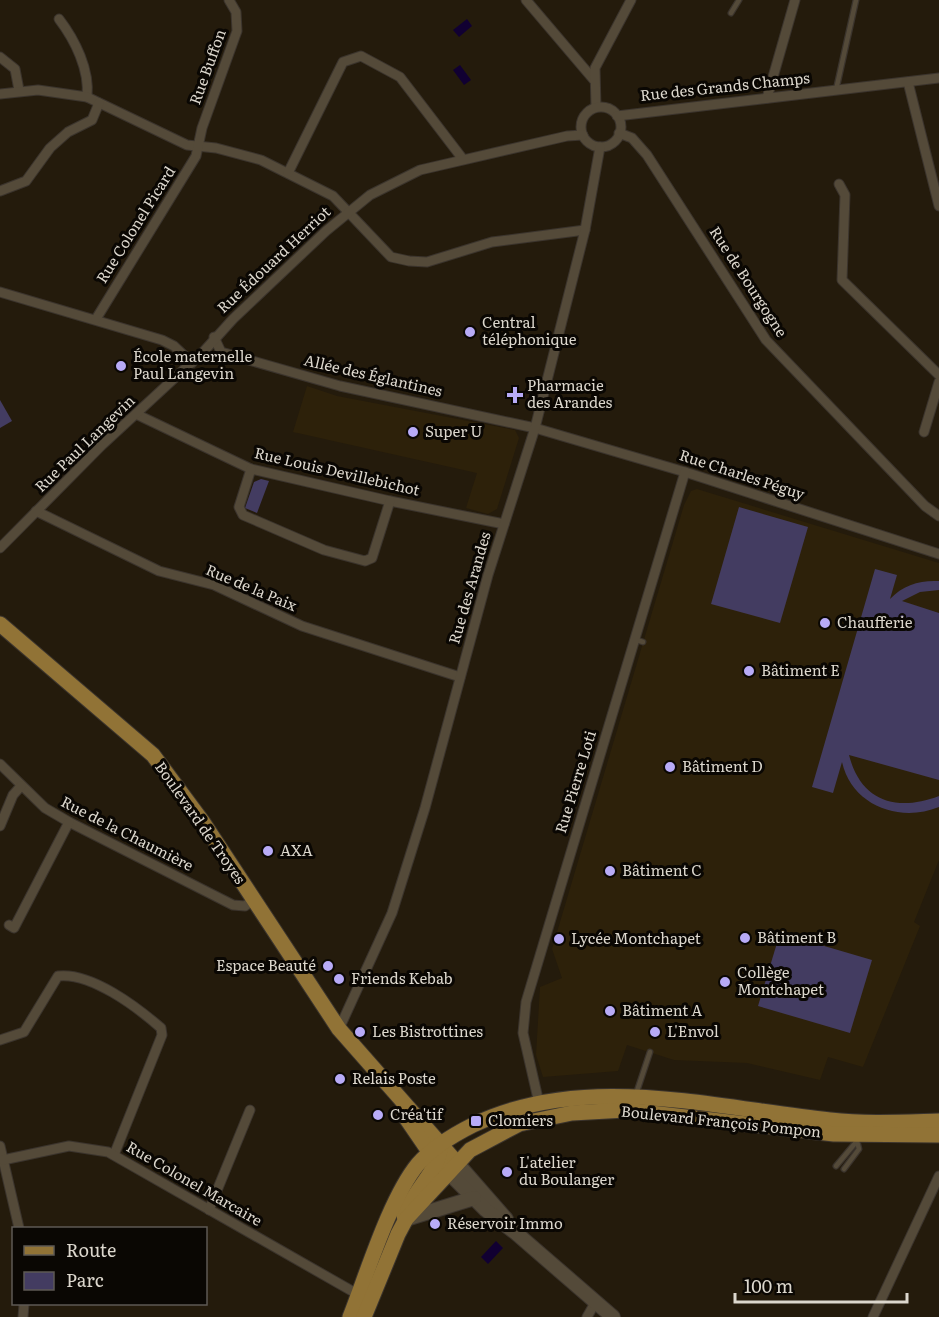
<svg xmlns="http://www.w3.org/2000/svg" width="939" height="1317" viewBox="0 0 939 1317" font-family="Literata,serif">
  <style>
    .built { fill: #2d210a }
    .green { fill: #433c61 }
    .water { fill: #110032 }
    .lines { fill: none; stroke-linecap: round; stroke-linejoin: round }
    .lane-casing { stroke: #3b342d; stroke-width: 7 }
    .street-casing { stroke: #3b342d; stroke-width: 11 }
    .secondary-casing { stroke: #3b342d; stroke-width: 16 }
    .primary-casing { stroke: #3b342d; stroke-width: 17 }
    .lane { stroke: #544a39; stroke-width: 4.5 }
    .street { stroke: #544a39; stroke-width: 9 }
    .secondary { stroke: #544a39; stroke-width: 14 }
    .primary { stroke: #917336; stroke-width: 15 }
    .poi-dot { fill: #b8abf7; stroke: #0a0703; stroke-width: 2 }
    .labels { text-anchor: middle; stroke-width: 6; stroke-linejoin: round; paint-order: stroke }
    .street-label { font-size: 15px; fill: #dcd7cd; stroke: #0a0703 }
    .poi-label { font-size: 15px; fill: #dcd7cd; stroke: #0a0703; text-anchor: start }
  </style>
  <rect width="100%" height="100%" fill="#241b0c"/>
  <g class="built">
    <path d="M307,386L337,396L515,430L519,438L497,509L488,514L466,508L477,473L293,432Z"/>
    <path d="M697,489L939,563V860L914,922L920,926L863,1067L828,1057L820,1080L747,1063L674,1060L627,1045L618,1071L543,1077L536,1055L540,987L562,978L552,949L684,505L691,491Z"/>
  </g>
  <g class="green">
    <path d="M0,400L12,421L0,428Z"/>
    <path d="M261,479L269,481L257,513L245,508L254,482Z"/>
    <path d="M739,507L808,527L780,623L711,604Z"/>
    <path d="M875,569L897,575L890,599C903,585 920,580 939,581V590L920,592L902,601L939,613V780L849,755C861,802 897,812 939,796V807C900,823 852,806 842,762L833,793L812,787Z"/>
    <path d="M780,933L872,960L850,1033L758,1006Z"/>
  </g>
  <g class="water">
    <path d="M467,19L472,26L459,37L453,30Z"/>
    <path d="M460,65L471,80L464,85L453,70Z"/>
    <path d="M496,1241L503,1248L488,1264L481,1257Z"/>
  </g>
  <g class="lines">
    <defs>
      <g id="lane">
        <path d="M731,13L739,0"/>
        <path d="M836,90L856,0"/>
        <path d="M634,639L643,642"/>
        <path d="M636,1094L650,1052"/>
        <path d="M836,1166L857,1141L854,1137"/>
        <path d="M844,1169L859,1149L857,1141"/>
      </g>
      <g id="street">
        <path d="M526,0L594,80"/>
        <path d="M59,19C75,40 90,70 87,97"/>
        <path d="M0,57L15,69L19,90"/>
        <path d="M908,82L939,206"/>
        <path d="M0,94L38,90L87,97L187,145L216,148L261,160L333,196L391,257L409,261L427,262L492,242L585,230"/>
        <path d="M767,98L795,0"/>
        <path d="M596,107L595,68L631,0"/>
        <circle cx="601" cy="127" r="20"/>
        <path d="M617,116L939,78"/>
        <path d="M619,133L632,138L647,155L766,340L925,506L939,516"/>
        <path d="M288,173L343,62L361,56L400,77L462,158"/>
        <path d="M839,184L845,195L842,280L939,375"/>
        <path d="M0,191L26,181L50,148L68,132L92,120L99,103"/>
        <path d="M0,292L162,340L174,346L192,363"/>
        <path d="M96,319L196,156L202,128L237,31L236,12L229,0"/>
        <path d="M214,337L221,352L340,386L535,428L685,472L939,554"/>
        <path d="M138,415L251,469L390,501L504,524"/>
        <path d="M924,432L939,382"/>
        <path d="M251,469L239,507L243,515L324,550L365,561L372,558L390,501"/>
        <path d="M36,511L159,571L214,585L302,626L460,677"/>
        <path d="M0,548L101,446L205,350L233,319L326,231L370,195L420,170L567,136L583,135"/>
        <path d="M0,764L45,808L69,822L233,905L245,906L252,901"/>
        <path d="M0,826L13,795L21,786"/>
        <path d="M9,925L14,928L69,822"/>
        <path d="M339,1029L392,913L425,808L488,575L535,428L585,230L600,147"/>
        <path d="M0,1040L24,1032L58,976C91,972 137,1007 161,1028L162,1035L114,1155"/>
        <path d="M539,1103L523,1033L526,1002L685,472"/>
        <path d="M0,1146L19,1228"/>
        <path d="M3,1160L69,1146L108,1152L359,1295"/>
        <path d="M209,1210L250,1110"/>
        <path d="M23,1317L24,1304"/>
        <path d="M587,1317L595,1303"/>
        <path d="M873,1317L939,1176"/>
      </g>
      <g id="secondary">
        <path d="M457,1163L506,1219"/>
        <path d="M448,1172L486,1210L516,1233L613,1317"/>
        <path d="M406,1219L474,1198"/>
      </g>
      <g id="primary">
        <path d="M0,624L153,755L202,821L339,1029L457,1163"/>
        <path d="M404,1115L430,1153L448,1172"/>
        <path d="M404,1216C412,1193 437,1171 440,1151"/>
        <path d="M350,1317C367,1274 390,1198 418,1164C433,1147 453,1135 473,1125C585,1071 713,1108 830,1120C866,1124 903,1122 939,1121"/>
        <path d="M364,1317L398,1234L406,1219L470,1150L519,1124L572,1113L625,1110L834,1134L939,1135"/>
      </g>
    </defs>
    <use href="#lane" class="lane-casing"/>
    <use href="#street" class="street-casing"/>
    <use href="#secondary" class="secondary-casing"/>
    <use href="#primary" class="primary-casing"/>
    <use href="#lane" class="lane"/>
    <use href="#street" class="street"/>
    <use href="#secondary" class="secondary"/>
    <use href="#primary" class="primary"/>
  </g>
  <g class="poi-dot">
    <circle cx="470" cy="332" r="6"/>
    <circle cx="121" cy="366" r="6"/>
    <path d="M512 386h6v6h6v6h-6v6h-6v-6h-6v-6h6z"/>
    <circle cx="413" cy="432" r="6"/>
    <circle cx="825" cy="623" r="6"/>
    <circle cx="749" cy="671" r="6"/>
    <circle cx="670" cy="767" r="6"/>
    <circle cx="268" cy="851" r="6"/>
    <circle cx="610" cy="871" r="6"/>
    <circle cx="745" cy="938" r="6"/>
    <circle cx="559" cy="939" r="6"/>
    <circle cx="328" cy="966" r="6"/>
    <circle cx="339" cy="979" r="6"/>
    <circle cx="725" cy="982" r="6"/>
    <circle cx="610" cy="1011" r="6"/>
    <circle cx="360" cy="1032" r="6"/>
    <circle cx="655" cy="1032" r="6"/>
    <circle cx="340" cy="1079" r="6"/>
    <circle cx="378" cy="1115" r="6"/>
    <rect x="470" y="1115" width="12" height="12" rx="3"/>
    <circle cx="507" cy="1172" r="6"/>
    <circle cx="435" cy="1224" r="6"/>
  </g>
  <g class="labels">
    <g class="street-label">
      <text transform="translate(208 67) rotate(-70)" y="5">Rue Buffon</text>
      <text transform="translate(725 87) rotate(-6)" y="5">Rue des Grands Champs</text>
      <text transform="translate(136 225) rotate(-58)" y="5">Rue Colonel Picard</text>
      <text transform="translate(274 260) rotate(-43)" y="5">Rue Édouard Herriot</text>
      <text transform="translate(748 282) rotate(57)" y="5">Rue de Bourgogne</text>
      <text transform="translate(373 376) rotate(13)" y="5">Allée des Églantines</text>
      <text transform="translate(85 444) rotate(-44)" y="5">Rue Paul Langevin</text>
      <text transform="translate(337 472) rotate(13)" y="5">Rue Louis Devillebichot</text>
      <text transform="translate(742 475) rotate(18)" y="5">Rue Charles Péguy</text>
      <text transform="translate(251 588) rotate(23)" y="5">Rue de la Paix</text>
      <text transform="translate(470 588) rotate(-74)" y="5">Rue des Arandes</text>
      <text transform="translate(576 782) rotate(-73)" y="5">Rue Pierre Loti</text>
      <text transform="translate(200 823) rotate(55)" y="5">Boulevard de Troyes</text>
      <text transform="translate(127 834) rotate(27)" y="5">Rue de la Chaumière</text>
      <text transform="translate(721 1122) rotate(6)" y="5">Boulevard François Pompon</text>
      <text transform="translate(194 1184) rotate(30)" y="5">Rue Colonel Marcaire</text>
    </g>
    <g class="poi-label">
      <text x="482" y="328">Central<tspan x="482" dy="17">téléphonique</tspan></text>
      <text x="133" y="362">École maternelle<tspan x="133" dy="17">Paul Langevin</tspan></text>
      <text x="527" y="391">Pharmacie<tspan x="527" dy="17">des Arandes</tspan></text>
      <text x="425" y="437">Super U</text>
      <text x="837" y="628">Chaufferie</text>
      <text x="761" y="676">Bâtiment E</text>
      <text x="682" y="772">Bâtiment D</text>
      <text x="280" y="856">AXA</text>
      <text x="622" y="876">Bâtiment C</text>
      <text x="757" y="943">Bâtiment B</text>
      <text x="571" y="944">Lycée Montchapet</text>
      <text x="316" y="971" text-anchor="end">Espace Beauté</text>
      <text x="737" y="978">Collège<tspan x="737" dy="17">Montchapet</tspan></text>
      <text x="351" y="984">Friends Kebab</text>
      <text x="622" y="1016">Bâtiment A</text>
      <text x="372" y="1037">Les Bistrottines</text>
      <text x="667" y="1037">L'Envol</text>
      <text x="352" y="1084">Relais Poste</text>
      <text x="390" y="1120">Créa'tif</text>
      <text x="488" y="1126">Clomiers</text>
      <text x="519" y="1168">L'atelier<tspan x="519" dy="17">du Boulanger</tspan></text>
      <text x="447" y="1229">Réservoir Immo</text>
    </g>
  </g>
  <rect x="12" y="1227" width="195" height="78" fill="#0a0703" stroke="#5e5a54" stroke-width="1.5"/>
  <rect x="24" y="1246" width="30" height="9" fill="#917336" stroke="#5e5a54" stroke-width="1.5"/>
  <text x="66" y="1257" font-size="18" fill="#dcd7cd">Route</text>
  <rect x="24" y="1272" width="30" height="18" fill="#433c61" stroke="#5e5a54" stroke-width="1.5"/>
  <text x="66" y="1287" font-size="18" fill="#dcd7cd">Parc</text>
  <path d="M735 1293v9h172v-9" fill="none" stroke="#dcd7cd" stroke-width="3"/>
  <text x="744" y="1293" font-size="18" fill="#dcd7cd" stroke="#0a0703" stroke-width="4.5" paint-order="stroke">100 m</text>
</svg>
